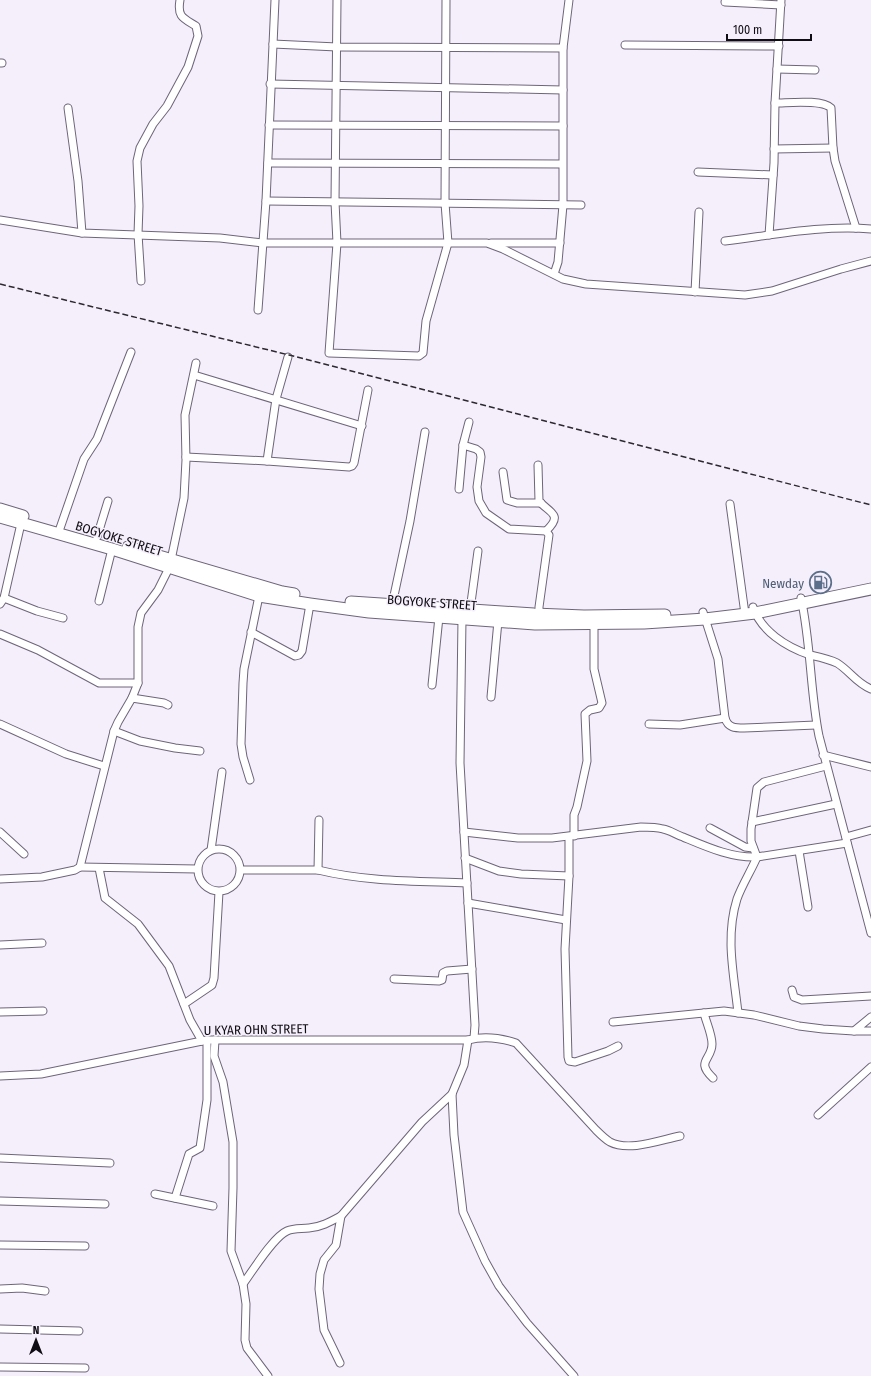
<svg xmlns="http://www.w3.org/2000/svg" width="871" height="1376" viewBox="0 0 871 1376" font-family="'Fira Sans Condensed',sans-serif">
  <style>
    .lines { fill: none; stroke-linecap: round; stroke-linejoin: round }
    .minor-casing { stroke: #6e6579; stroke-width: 9 }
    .primary-casing { stroke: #6e6579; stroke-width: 13 }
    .minor { stroke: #fff; stroke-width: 7 }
    .primary { stroke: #fff; stroke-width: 11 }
    .rail { stroke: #2c2830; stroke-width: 1.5; stroke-dasharray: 6 3; stroke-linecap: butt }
    .labels { text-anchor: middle; stroke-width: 3; stroke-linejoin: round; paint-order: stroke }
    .street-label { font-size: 13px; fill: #100c13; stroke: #f5effc }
    .service-label { font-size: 13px; fill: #4e5e75; stroke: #f5effc; text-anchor: end }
  </style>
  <rect width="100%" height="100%" fill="#f5effc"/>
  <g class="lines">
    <defs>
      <g id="minor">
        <path d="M337,0L335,202L337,243L329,353L419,356L423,353L426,321L448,243L445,203L446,0"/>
        <path d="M725,2L781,5"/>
        <path d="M273,44L337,47L563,48"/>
        <path d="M625,45L779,46"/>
        <path d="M0,63H2"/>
        <path d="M777,69L815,70"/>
        <path d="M270,84L563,90"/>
        <path d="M775,103C788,103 822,99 831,108L833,148L835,161L856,228"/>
        <path d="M68,108L78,181L82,233"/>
        <path d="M269,125L563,126"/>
        <path d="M774,149L833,148"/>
        <path d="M268,163L562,164"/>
        <path d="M698,172L773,175"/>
        <path d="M266,201L581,205"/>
        <path d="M0,220L82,233L220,238L263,243H487L503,249L563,279L586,284L745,295L772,291L841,269L871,261"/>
        <path d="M769,235L774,163L775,103L781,0"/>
        <path d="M725,241C774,235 822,225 871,229"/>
        <path d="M491,243H560"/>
        <path d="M554,274L558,262L563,205V48L569,0"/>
        <path d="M141,281L138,234L139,206L137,161L140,148L153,124L167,106L188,67L198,36L196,26C183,18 177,17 180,0"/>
        <path d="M695,292L699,212"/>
        <path d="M258,310L266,201L275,0"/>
        <path d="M194,375L362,426"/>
        <path d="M463,445L476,449L480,452L481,457L477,487L479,501L486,513L509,529L546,531L549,535L539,607V618"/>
        <path d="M186,457L267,461L349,467L352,466L354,463L368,390"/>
        <path d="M267,461L276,399L288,357"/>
        <path d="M538,465L539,501C549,513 564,514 546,531"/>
        <path d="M503,472L507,500L517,503H541"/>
        <path d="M459,489L463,445L469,422"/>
        <path d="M730,504L745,614"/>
        <path d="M58,534L84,459L97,439L131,352"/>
        <path d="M97,537L108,501"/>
        <path d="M4,598L37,611L63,618"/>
        <path d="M801,598C811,643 810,691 819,736L871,933"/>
        <path d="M99,601L112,549"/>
        <path d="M0,604L4,598L22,519"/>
        <path d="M392,605L410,521L425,432"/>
        <path d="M753,607C761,631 786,647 810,655C819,657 829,659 837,663C850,671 856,683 871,689"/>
        <path d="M470,610L478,551"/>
        <path d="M703,612L718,659L725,718C728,728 735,728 744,728L816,725"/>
        <path d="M462,619L460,763L475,1025L474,1038"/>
        <path d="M251,632L295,656L299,655L302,651L310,604"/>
        <path d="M0,634L38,650L99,683H138"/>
        <path d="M432,685L439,617"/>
        <path d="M491,697L498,621"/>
        <path d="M132,698L164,703L168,705"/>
        <path d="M0,724L66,754L104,766"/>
        <path d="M649,724L680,725L725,718"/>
        <path d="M114,731L140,741L175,748L200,751"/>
        <path d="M823,755L871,767"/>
        <path d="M250,780L243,757L241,744L243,683L244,669L259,596"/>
        <path d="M752,822L836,804"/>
        <path d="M710,828L745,847L753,848"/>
        <path d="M0,832L24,854"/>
        <path d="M464,832L518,838H552L641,827C649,827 656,827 663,829C670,830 676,835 683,837C707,847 731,858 757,857L847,843"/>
        <path d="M574,836V815L577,807L587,761L585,714L590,710L599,708L602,703L594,669V623"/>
        <path d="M569,837V876L565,949L568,1057L569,1061L575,1062L608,1051L618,1046"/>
        <path d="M846,837L871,830"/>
        <circle cx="219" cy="870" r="21"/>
        <path d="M211,850L222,772"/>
        <path d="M799,851L808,907"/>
        <path d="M757,857L751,841V829L757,788L764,782L826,766"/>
        <path d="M465,858L499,871L521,874L569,876"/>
        <path d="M80,867L197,869"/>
        <path d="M99,868L105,898L138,924L169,966L190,1020L202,1041"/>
        <path d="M241,870H318L319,820"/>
        <path d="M318,870C367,882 417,881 467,883"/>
        <path d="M0,879L42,877L75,870L80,867L114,731L118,722L132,698L138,683V627L141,613L158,590L169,568L171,560L184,498L186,460L185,415L196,363"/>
        <path d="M468,903L566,920"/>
        <path d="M0,945L42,943"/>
        <path d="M394,979L439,981L442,980L443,973L447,971L472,969"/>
        <path d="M792,990L794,997L802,1000L871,996"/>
        <path d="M184,1004L212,985L214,978L219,892"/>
        <path d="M0,1012L43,1011"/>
        <path d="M704,1013C706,1022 712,1034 712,1044C712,1060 695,1061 713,1078"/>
        <path d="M738,1013C734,975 725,937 737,899C742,885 751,871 757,857"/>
        <path d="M871,1017L854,1031H871"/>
        <path d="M613,1022L724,1011L754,1015L799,1026L823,1029L854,1031"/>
        <path d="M215,1040L214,1056L223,1082L233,1142V1188L231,1251L243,1284L246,1304L245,1340L247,1348L268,1376"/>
        <path d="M468,1040L464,1065L452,1094L454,1135L463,1212L485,1261L499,1286L527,1323L574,1376"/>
        <path d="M0,1076L41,1074L207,1040H468C483,1036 501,1038 516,1043L596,1130C601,1135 605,1139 610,1142C629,1152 660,1140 680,1136"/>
        <path d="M818,1115L871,1067"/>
        <path d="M0,1158L110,1163"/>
        <path d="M155,1194L213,1206"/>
        <path d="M175,1198L189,1154L200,1148L207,1100V1040"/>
        <path d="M0,1201L105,1204"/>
        <path d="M0,1245L85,1246"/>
        <path d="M243,1284C252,1272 273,1237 287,1231C294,1228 301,1229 309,1228C321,1227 330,1222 341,1216L422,1122L452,1094"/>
        <path d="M0,1289L22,1288L45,1291"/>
        <path d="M0,1329L79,1331"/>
        <path d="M340,1363L324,1330L319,1289L320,1274L324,1260L336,1245L341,1216"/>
        <path d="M0,1367L85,1368"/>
      </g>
      <g id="primary">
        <path d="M0,509L23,516"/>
        <path d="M0,517L112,549L259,596L310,604L369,612L535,624L644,623L705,619L755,613L871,589"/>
        <path d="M128,547L282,592L294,594"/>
        <path d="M351,602L534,614L584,616L665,615"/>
      </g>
    </defs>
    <use href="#minor" class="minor-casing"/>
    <use href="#primary" class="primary-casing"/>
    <use href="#minor" class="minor"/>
    <use href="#primary" class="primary"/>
    <path class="rail" d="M0,284L289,355L871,505"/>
  </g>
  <defs>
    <symbol id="fuel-ring" viewBox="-11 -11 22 22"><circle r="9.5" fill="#f5effc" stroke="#5c6f8a" stroke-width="1.5"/><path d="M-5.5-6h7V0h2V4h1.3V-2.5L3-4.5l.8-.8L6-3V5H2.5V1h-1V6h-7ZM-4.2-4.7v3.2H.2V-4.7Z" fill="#5c6f8a"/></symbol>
  </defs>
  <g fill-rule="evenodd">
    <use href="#fuel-ring" x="808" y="570" width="25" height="25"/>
  </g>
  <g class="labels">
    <g class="street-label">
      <text transform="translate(119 538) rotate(17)" y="5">BOGYOKE STREET</text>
      <text transform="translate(432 602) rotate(4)" y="5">BOGYOKE STREET</text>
      <text transform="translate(256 1029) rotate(-1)" y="5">U KYAR OHN STREET</text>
    </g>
    <g class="service-label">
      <text x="804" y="588">Newday</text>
    </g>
  </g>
  <g transform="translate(36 1340)" stroke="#f5effc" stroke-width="3" paint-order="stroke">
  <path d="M0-3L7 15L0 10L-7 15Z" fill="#100c13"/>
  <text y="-6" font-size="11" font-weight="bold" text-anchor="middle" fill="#100c13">N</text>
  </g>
  <path d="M727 34v6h84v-6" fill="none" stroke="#100c13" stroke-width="2"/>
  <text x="733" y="34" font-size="12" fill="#100c13" stroke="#f5effc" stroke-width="3" paint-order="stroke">100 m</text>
</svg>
